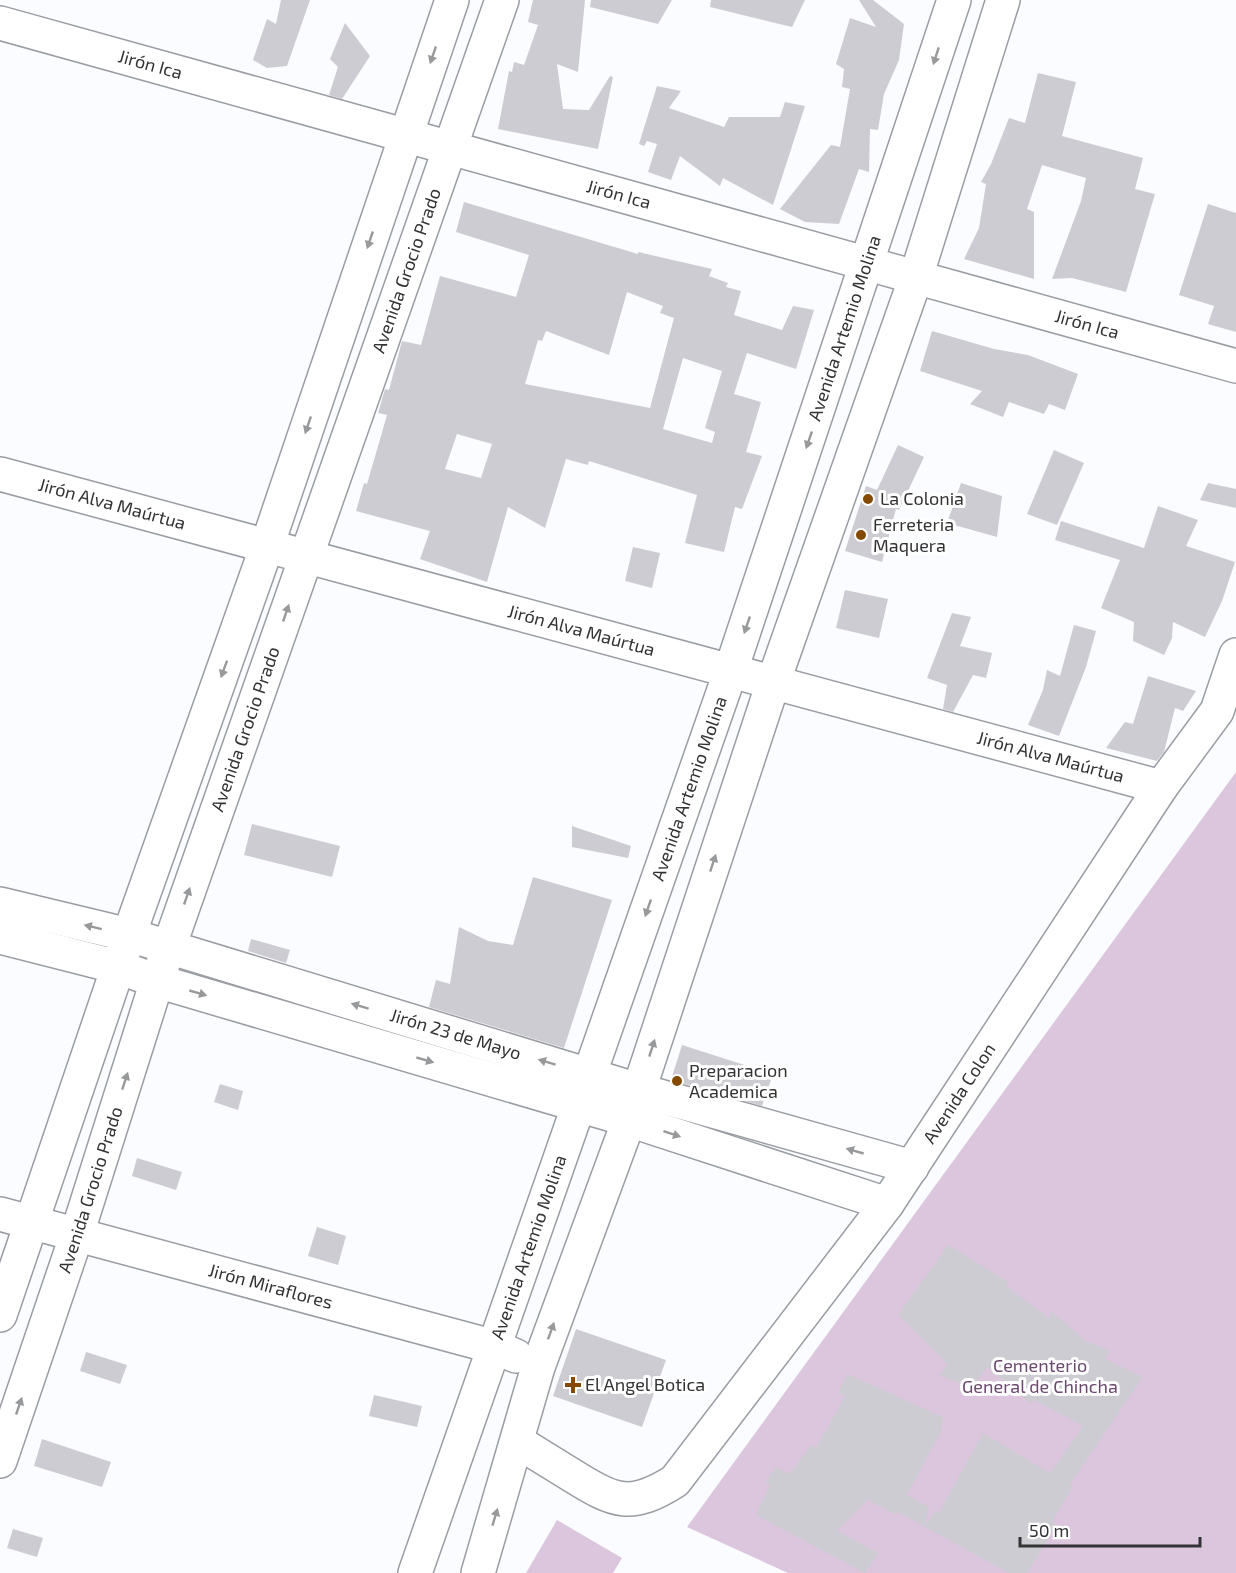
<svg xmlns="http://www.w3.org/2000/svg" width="1236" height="1573" viewBox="0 0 1236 1573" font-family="'Exo 2',sans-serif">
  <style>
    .green { fill: #dcc6dd }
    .building { fill: #cdccd2; fill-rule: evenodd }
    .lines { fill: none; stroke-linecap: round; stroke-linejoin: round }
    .minor-casing { stroke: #9a9da3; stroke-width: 36 }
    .minor { stroke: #fff; stroke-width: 33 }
    .oneway { fill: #98999a }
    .poi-dot { fill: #844902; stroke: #fff; stroke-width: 2 }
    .labels { text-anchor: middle; stroke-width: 6; stroke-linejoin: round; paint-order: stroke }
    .street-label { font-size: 18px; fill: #323335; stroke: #fff }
    .poi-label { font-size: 18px; fill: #323335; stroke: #fff; text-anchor: start }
    .park-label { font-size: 18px; fill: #6c476e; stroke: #fff }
  </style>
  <rect width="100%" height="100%" fill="#fafcff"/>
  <g class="green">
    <path d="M1236,772V1573H788L687,1527Z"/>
    <path d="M557,1520L622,1558L613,1573H526Z"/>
  </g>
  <g class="building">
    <path d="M281,0H310L287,66L267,68L253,60L267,19L276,24Z"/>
    <path d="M533,0H585L578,72L557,64L563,109L589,110L610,76L613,77L598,149L498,129L509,71L512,72L514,62L524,65L538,25L528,22Z"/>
    <path d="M591,0H672L658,24L590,7Z"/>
    <path d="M711,0H805L792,27L710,7Z"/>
    <path d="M859,0H873L904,24L899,60L884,94L878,130L870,129L869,172L859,169L839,224L805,222L780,209L831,145L840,147L850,89L842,87L844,69L836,64L850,18L876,27Z"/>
    <path d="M345,23L370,56L342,99L329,95L338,67L330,59Z"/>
    <path d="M1038,73L1076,82L1062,136L1143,158L1135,189L1155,194L1126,292L1072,278L1052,279L1081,201L1086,178L1042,165L1027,209L1034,212V279L964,259L979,228L986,184L981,182L991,164L1009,118L1025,123Z"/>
    <path d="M657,86L681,91L669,108L724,127L729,117H780L785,102L805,106L773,205L723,178L720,186L680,156L671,180L648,172L657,144L647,141L644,146L639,144Z"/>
    <path d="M464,202L638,254V252L712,269L709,276L728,283L726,287L741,291L734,315L782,330L793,306L814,310L796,369L747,353L734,394L761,402L746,452L762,456L742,509L735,507L724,552L685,543L697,495L589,461L588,465L566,459L545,528L508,507L487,582L420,559L430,531L356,511L364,483L367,484L387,415L378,413L385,389L389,390L402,341L421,345L440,276L516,297L529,255L456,232ZM627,292L663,306L660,313L674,318L650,408L525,384L538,340L542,341L546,331L609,355ZM683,358L722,371L705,428L715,432L712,443L663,429ZM457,434L492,444L481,478L445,469Z"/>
    <path d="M1208,204L1236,213V332L1208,324L1214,306L1179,295Z"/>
    <path d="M932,331L994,349L1028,355L1078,374L1065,410L1049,404L1044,414L1009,402L1003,417L970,404L982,391L920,371Z"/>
    <path d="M898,445L924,457L899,510L896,509L882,562L845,551L866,486L877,490Z"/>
    <path d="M1054,450L1084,463L1057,525L1027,514Z"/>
    <path d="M961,483L1002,496L997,537L947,523Z"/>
    <path d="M1208,483L1236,489V508L1200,500Z"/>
    <path d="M1158,506L1198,520L1186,546L1235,562L1222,601L1205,637L1173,622L1172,638L1164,655L1133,641L1134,622L1101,608L1120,560L1055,540L1061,521L1144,548Z"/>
    <path d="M633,547L660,553L652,588L625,581Z"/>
    <path d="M845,590L888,599L879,638L836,628Z"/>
    <path d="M952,613L971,617L960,646L992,653L986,678L973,675L953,712L943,709L947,685L927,678Z"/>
    <path d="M1074,625L1096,631L1086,667L1059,736L1028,725L1043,690L1047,670L1060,676Z"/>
    <path d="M1148,676L1196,691L1183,711L1175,708L1164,752L1157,761L1106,748L1125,722L1133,724Z"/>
    <path d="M252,824L340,846L332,877L244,855Z"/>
    <path d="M572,826L631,846L628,858L572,847Z"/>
    <path d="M533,877L612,900L564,1048L429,1007L436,980L450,984L459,927L488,941L513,945Z"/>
    <path d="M251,939L290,950L286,963L248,951Z"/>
    <path d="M682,1045L773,1074L762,1106L671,1080Z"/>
    <path d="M220,1084L243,1091L238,1110L214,1102Z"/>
    <path d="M137,1158L182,1172L176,1190L132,1176Z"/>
    <path d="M317,1227L346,1236L338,1265L308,1256Z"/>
    <path d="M948,1245L1010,1283L1006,1286L1049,1318L1052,1312L1086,1341L1110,1351L1105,1359L1143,1377L1070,1484L1073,1486L1052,1522L1057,1525L1027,1573H1009L925,1527L935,1511L939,1513L983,1433L1050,1473L1083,1426L1034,1400L1031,1404L987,1367L972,1388L939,1375L948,1365L898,1315Z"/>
    <path d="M576,1329L666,1360L642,1427L553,1396Z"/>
    <path d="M86,1352L127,1365L120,1384L80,1371Z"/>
    <path d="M847,1374L943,1417L941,1431L907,1495L929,1507L925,1527L898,1512L896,1515L868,1500L837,1531L879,1553L865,1573L756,1515L770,1485L766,1482L776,1467L790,1474L811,1445L816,1448L845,1396L838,1393Z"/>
    <path d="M374,1395L422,1406L417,1427L369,1416Z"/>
    <path d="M42,1439L111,1462L102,1487L34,1466Z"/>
    <path d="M13,1529L43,1538L37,1557L7,1548Z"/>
  </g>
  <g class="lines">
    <defs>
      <g id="minor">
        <path id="s1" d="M0,23L1236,366"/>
        <path id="s2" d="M0,474L1161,787"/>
        <path id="s3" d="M0,904L129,935L638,1090L912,1167"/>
        <path d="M0,937L118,967L157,981L629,1120L887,1204"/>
        <path id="s4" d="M0,1214L495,1347L516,1356"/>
        <path d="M0,1315L129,935L267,546L452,0"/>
        <path id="s5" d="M518,1442C536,1453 555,1465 573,1476C615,1502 631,1509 675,1481L887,1204L1161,787L1217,711L1236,655"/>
        <path id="s6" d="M0,1461L77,1234L157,981L502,0"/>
        <path id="s7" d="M415,1573L731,670L954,0"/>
        <path d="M478,1573L538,1367L629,1120L773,683L916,277L1003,0"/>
      </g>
    </defs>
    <use href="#minor" class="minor-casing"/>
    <use href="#minor" class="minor"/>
  </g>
  <defs><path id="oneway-solid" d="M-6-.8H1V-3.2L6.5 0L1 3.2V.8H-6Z" transform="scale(1.5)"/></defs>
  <g class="oneway">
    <use href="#oneway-solid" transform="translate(433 55) rotate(109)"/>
    <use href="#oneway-solid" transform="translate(936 56) rotate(108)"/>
    <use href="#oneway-solid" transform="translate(370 240) rotate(109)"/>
    <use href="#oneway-solid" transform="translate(308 425) rotate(109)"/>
    <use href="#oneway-solid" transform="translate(809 440) rotate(109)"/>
    <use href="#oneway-solid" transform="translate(286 613) rotate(-71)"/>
    <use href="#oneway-solid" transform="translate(747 625) rotate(109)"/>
    <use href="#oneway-solid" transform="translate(224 669) rotate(110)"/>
    <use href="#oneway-solid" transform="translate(713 863) rotate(-72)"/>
    <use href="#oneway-solid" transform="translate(187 896) rotate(-71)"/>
    <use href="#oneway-solid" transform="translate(648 908) rotate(109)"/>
    <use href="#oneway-solid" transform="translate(93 927) rotate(-166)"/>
    <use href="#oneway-solid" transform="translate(198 993) rotate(16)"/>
    <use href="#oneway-solid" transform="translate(360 1006) rotate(-163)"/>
    <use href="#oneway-solid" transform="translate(652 1048) rotate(-72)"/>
    <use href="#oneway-solid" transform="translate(425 1060) rotate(16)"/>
    <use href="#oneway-solid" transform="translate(547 1062) rotate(-163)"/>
    <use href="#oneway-solid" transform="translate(125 1081) rotate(-72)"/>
    <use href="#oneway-solid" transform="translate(672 1134) rotate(18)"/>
    <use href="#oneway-solid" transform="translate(855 1151) rotate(-164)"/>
    <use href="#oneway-solid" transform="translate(551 1331) rotate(-70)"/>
    <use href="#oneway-solid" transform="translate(19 1406) rotate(-71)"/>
    <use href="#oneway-solid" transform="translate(495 1517) rotate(-73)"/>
  </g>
  <g class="poi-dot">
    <circle cx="868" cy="499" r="6"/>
    <circle cx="861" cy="535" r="6"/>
    <circle cx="677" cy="1081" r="6"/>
    <path d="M570 1376h6v6h6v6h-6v6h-6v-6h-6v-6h6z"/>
  </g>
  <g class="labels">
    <g class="street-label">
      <text dy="6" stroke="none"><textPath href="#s1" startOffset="156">Jirón Ica</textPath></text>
      <text dy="6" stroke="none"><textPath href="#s1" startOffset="642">Jirón Ica</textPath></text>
      <text dy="6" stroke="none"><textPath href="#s6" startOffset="1258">Avenida Grocio Prado</textPath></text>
      <text dy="6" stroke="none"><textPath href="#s1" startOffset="1128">Jirón Ica</textPath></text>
      <text dy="6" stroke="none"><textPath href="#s7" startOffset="1317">Avenida Artemio Molina</textPath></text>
      <text dy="6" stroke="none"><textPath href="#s2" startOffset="116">Jirón Alva Maúrtua</textPath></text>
      <text dy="6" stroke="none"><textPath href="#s2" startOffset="602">Jirón Alva Maúrtua</textPath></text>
      <text dy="6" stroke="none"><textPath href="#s6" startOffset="772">Avenida Grocio Prado</textPath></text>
      <text dy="6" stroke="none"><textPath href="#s2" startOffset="1088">Jirón Alva Maúrtua</textPath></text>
      <text dy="6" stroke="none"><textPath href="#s7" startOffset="831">Avenida Artemio Molina</textPath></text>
      <text dy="6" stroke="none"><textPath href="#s3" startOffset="474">Jirón 23 de Mayo</textPath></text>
      <text dy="6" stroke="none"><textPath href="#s5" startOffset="657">Avenida Colon</textPath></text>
      <text dy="6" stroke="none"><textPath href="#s6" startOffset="286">Avenida Grocio Prado</textPath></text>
      <text dy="6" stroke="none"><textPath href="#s7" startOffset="345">Avenida Artemio Molina</textPath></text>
      <text dy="6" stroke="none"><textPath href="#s4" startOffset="280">Jirón Miraflores</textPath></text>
    </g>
    <g class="poi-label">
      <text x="880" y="505">La Colonia</text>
      <text x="873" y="531">Ferreteria<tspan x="873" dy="21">Maquera</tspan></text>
      <text x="689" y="1077">Preparacion<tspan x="689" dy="21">Academica</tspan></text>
      <text x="585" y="1391">El Angel Botica</text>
    </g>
    <g class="park-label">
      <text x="1040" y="1372">Cementerio<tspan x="1040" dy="21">General de Chincha</tspan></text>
    </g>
  </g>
  <path d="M1020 1537v9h180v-9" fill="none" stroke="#323335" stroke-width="3"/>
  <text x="1029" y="1537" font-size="18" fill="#323335" stroke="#ffffff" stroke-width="4.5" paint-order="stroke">50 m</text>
</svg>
